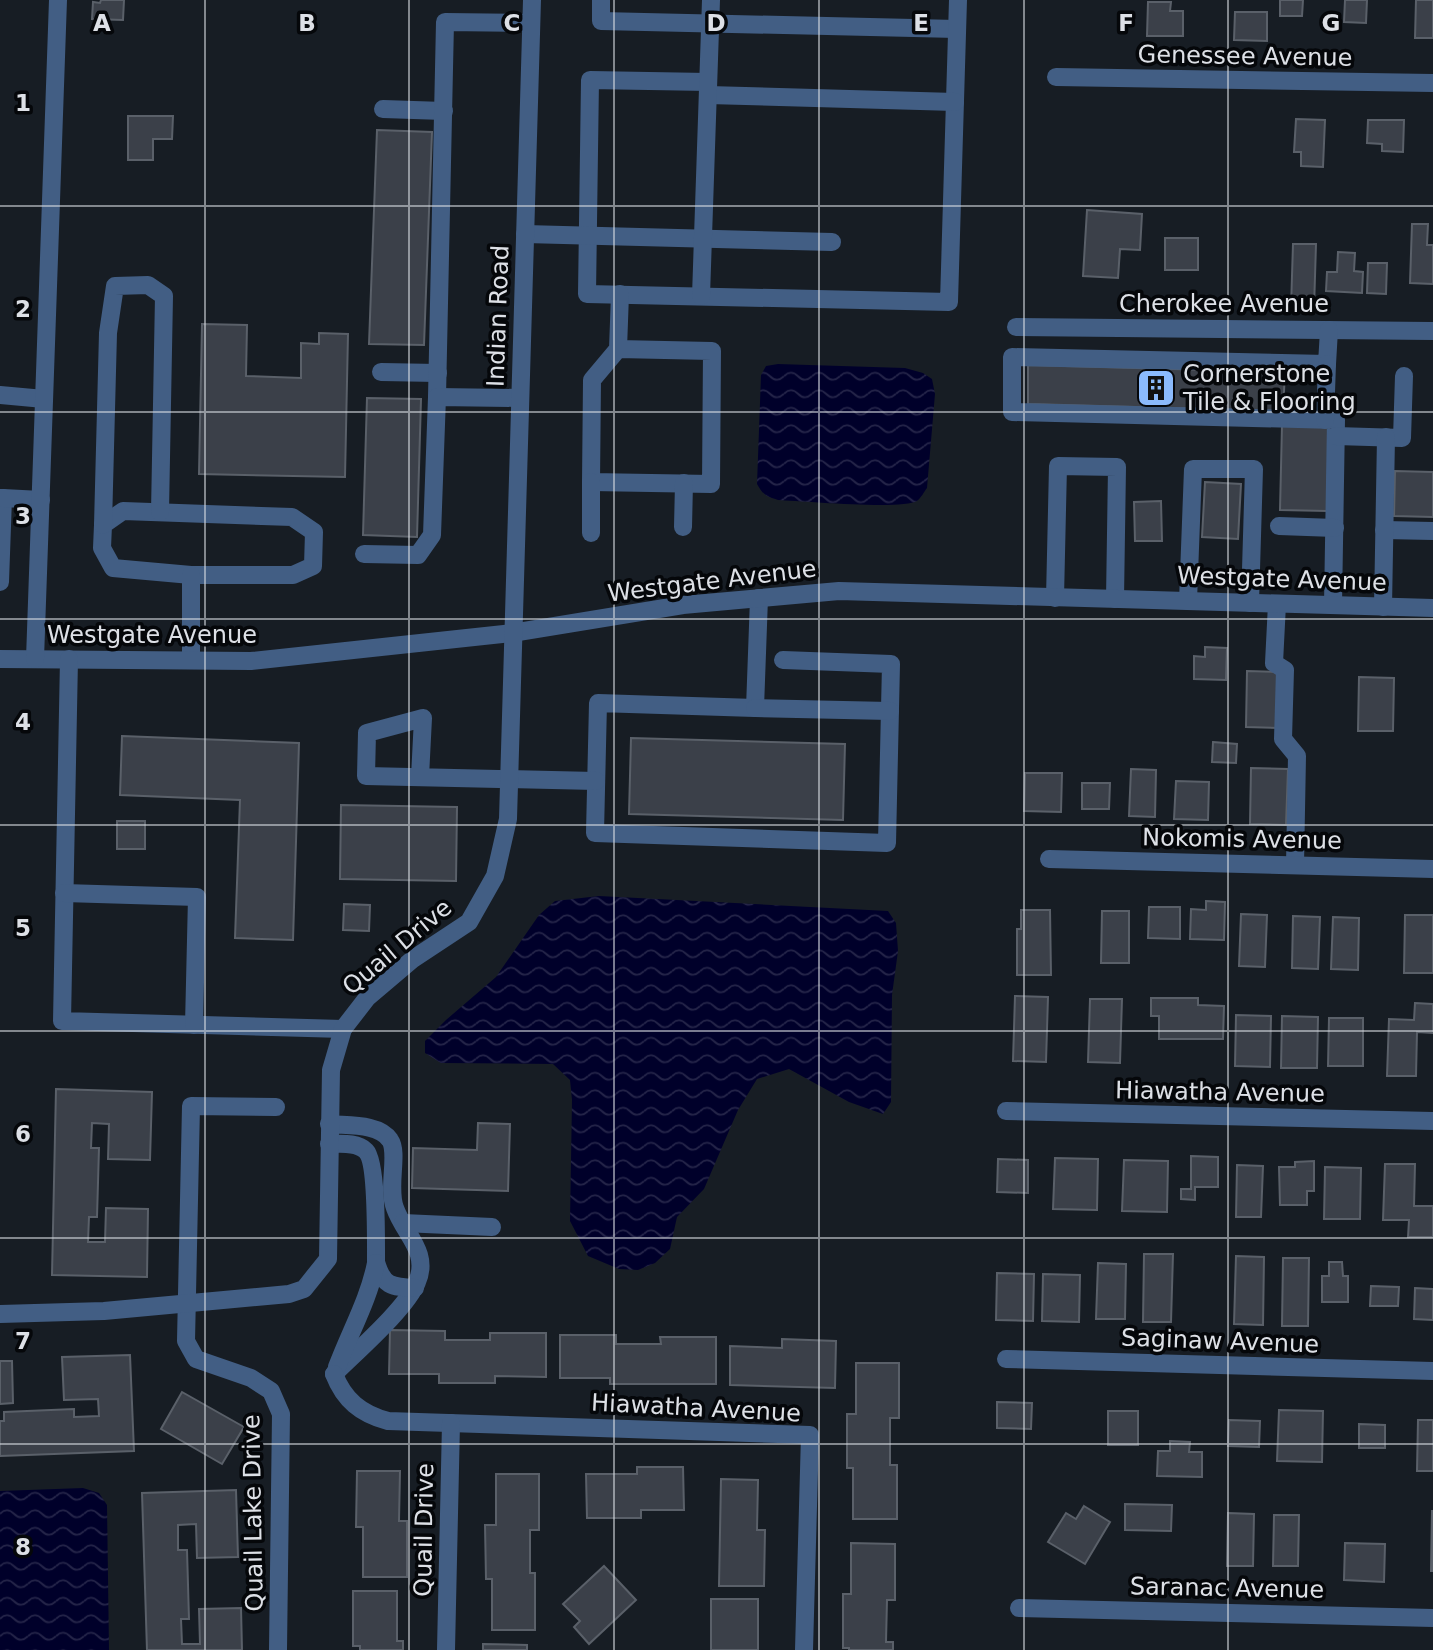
<svg xmlns="http://www.w3.org/2000/svg" width="1433" height="1650" viewBox="0 0 1433 1650" font-family="'DejaVu Sans',sans-serif">
  <style>
    .water { fill: url(#water-waves) }
    .building { fill: #3b4049; stroke: #5a6069; stroke-width: 2 }
    .lines { fill: none; stroke-linecap: round; stroke-linejoin: round }
    .minor { stroke: #425e84; stroke-width: 18 }
    .grid { fill: none; stroke: #dde0e6; stroke-width: 2; stroke-opacity: 0.55 }
    .labels { text-anchor: middle; stroke-width: 7; stroke-linejoin: round; paint-order: stroke }
    .street-label { font-size: 24px; fill: #dde0e6; stroke: #05070a }
    .poi-label { font-size: 24px; fill: #dde0e6; stroke: #05070a; text-anchor: start }
    .grid-label { font-size: 23px; text-anchor: middle; font-weight: bold; fill: #dde0e6; stroke: #05070a; stroke-width: 7; stroke-linejoin: round; paint-order: stroke }
  </style>
  <defs>
    <pattern id="water-waves" width="16" height="10" patternUnits="userSpaceOnUse" patternTransform="scale(1.75)"><rect width="16" height="10" fill="#00002a"/><path d="M0 5q4-4 8 0t8 0" fill="none" stroke="#252549"/></pattern>
  </defs>
  <rect width="100%" height="100%" fill="#171d24"/>
  <g class="water">
    <path d="M778,364L905,368L923,373L932,379L935,394L927,488C924,492 921,498 917,501C903,510 801,501 778,500C767,497 763,495 757,484L761,375L766,366Z"/>
    <path d="M599,896L888,911L896,923L898,951L892,995L891,1102L883,1114L849,1102L789,1069L757,1079L738,1110L704,1189L677,1217L670,1249L655,1263L638,1270L619,1269L588,1256L570,1221L572,1100L570,1080L553,1064L441,1063L425,1053V1041L446,1020L496,977L539,915L555,901Z"/>
    <path d="M83,1488L99,1493L107,1505L109,1650H0V1491Z"/>
  </g>
  <g class="building">
    <path d="M101,0H124L123,20L92,19L93,2L100,3Z"/>
    <path d="M1280,0H1303L1302,16H1280Z"/>
    <path d="M1345,0H1367L1366,23L1344,22Z"/>
    <path d="M1416,0H1433V38H1415Z"/>
    <path d="M1148,2H1171L1170,11H1183V36H1147Z"/>
    <path d="M1235,12H1267V41L1234,40Z"/>
    <path d="M128,116H173L172,139H153V160H128Z"/>
    <path d="M1296,119L1325,120L1323,167L1301,166V152H1294Z"/>
    <path d="M1368,120H1404L1403,152L1382,151V144L1367,143Z"/>
    <path d="M377,130L432,132L424,345L369,344Z"/>
    <path d="M1087,210L1142,214L1140,250L1120,249L1118,278L1083,276Z"/>
    <path d="M1412,224H1428L1427,245H1433V284L1410,283Z"/>
    <rect x="1165" y="238" width="33" height="32"/>
    <path d="M1293,244H1316L1314,309L1291,308Z"/>
    <path d="M1338,252L1355,253L1354,271L1363,272L1362,293L1326,291L1327,272H1337Z"/>
    <path d="M1368,263H1387L1386,294L1367,293Z"/>
    <path d="M202,324L247,325L246,376L301,378V343L319,344V333L348,334L345,477L199,474Z"/>
    <path d="M1028,365L1285,372L1283,411L1028,404Z"/>
    <path d="M367,398L421,399L417,537L363,535Z"/>
    <path d="M1282,425L1329,426L1327,511L1280,510Z"/>
    <path d="M1395,471L1433,472V517L1394,516Z"/>
    <path d="M1205,482L1241,484L1238,539L1202,537Z"/>
    <path d="M1161,501L1162,541H1135L1134,502Z"/>
    <path d="M1205,647L1227,648L1226,680L1194,679V656L1205,657Z"/>
    <path d="M1247,671L1280,672L1279,728L1246,727Z"/>
    <path d="M1359,677L1394,678L1393,731H1358Z"/>
    <path d="M122,736L299,743L293,940L235,938L240,800L120,795Z"/>
    <path d="M631,738L845,744L843,820L629,814Z"/>
    <path d="M1213,742L1237,744L1236,763L1212,762Z"/>
    <path d="M1251,768L1288,769L1286,825L1250,824Z"/>
    <path d="M1131,769L1156,770L1155,817L1129,816Z"/>
    <path d="M1025,773H1062L1061,812L1024,811Z"/>
    <path d="M1176,781L1209,782L1208,820L1174,819Z"/>
    <path d="M1082,783H1110L1109,809H1082Z"/>
    <path d="M341,805L457,807L456,881L340,879Z"/>
    <rect x="117" y="821" width="28" height="28"/>
    <path d="M1206,901L1225,902L1224,940L1190,939L1191,909L1206,910Z"/>
    <path d="M344,904L370,905L369,931L343,930Z"/>
    <path d="M1149,907H1180V939L1148,938Z"/>
    <path d="M1021,910H1050L1051,975H1017V929H1021Z"/>
    <path d="M1102,911H1129V963H1101Z"/>
    <path d="M1241,914L1267,915L1265,967L1239,966Z"/>
    <path d="M1405,915H1433V973H1404Z"/>
    <path d="M1293,916L1320,917L1318,969L1292,968Z"/>
    <path d="M1333,917L1359,918L1358,970L1331,969Z"/>
    <path d="M1015,996L1048,997L1046,1062L1013,1061Z"/>
    <path d="M1151,998H1198V1005L1224,1006L1223,1039H1159V1016H1151Z"/>
    <path d="M1090,999H1122L1120,1063L1088,1062Z"/>
    <path d="M1415,1003L1433,1004V1033L1417,1032L1416,1076H1387L1389,1019L1414,1020Z"/>
    <path d="M1236,1015L1271,1016L1270,1067L1235,1066Z"/>
    <path d="M1282,1016L1318,1017L1317,1068H1281Z"/>
    <path d="M1329,1018H1363V1066H1328Z"/>
    <path d="M56,1089L152,1092L150,1160L108,1159L109,1124L92,1123L91,1148H99L97,1217H89L88,1242H105L106,1208L148,1209L147,1277L52,1275Z"/>
    <path d="M478,1123L510,1124L508,1191L412,1188L413,1148L477,1150Z"/>
    <path d="M1191,1156L1218,1157V1187H1195V1200L1181,1199V1189H1191Z"/>
    <path d="M1055,1158L1098,1159L1097,1210L1053,1209Z"/>
    <path d="M998,1159L1028,1160V1193L997,1192Z"/>
    <path d="M1124,1160L1168,1161L1167,1212L1122,1211Z"/>
    <path d="M1314,1161V1191H1307V1205H1280L1279,1167H1295V1162Z"/>
    <path d="M1385,1164H1415L1414,1206H1433V1237H1408L1409,1220H1383Z"/>
    <path d="M1237,1165L1263,1166L1261,1217H1236Z"/>
    <path d="M1325,1167L1361,1168L1360,1219H1324Z"/>
    <path d="M1144,1254H1173L1171,1322H1143Z"/>
    <path d="M1236,1256L1264,1257L1263,1325L1234,1324Z"/>
    <path d="M1283,1258H1309L1308,1326H1282Z"/>
    <path d="M1329,1262H1342L1343,1276H1348V1302H1322V1276H1329Z"/>
    <path d="M1098,1263L1126,1264L1125,1319H1096Z"/>
    <path d="M997,1273L1034,1274L1033,1321L996,1320Z"/>
    <path d="M1043,1274L1080,1275L1079,1322L1042,1321Z"/>
    <path d="M1371,1286L1399,1287L1398,1306H1370Z"/>
    <path d="M1415,1288L1433,1289V1320L1414,1319Z"/>
    <path d="M390,1330L445,1331V1340H490V1333H546V1377L495,1376V1383H439V1374H389Z"/>
    <path d="M560,1335H616V1344H661L660,1337H716V1384H610V1378H560Z"/>
    <path d="M782,1339L836,1341L835,1388L730,1385V1346L782,1348Z"/>
    <path d="M130,1355L134,1451L0,1456V1421H4V1412L74,1409V1417L99,1416L98,1399L64,1400L62,1357Z"/>
    <path d="M0,1361H12L13,1403L0,1404Z"/>
    <path d="M856,1363H899V1418H890V1465H897V1519H853V1468H847V1414H856Z"/>
    <path d="M182,1392L244,1427L222,1464L161,1429Z"/>
    <path d="M997,1402L1032,1403L1031,1429L997,1428Z"/>
    <path d="M1279,1410L1323,1411L1322,1462L1277,1461Z"/>
    <rect x="1108" y="1411" width="30" height="34"/>
    <path d="M1229,1420L1260,1421L1259,1447L1228,1446Z"/>
    <path d="M1418,1420H1433V1471H1417Z"/>
    <path d="M1359,1424L1385,1425V1448H1359Z"/>
    <path d="M1170,1441L1190,1442L1189,1452H1202V1477L1157,1476L1158,1451H1170Z"/>
    <path d="M637,1467H683L684,1510H641V1518H587L586,1474H637Z"/>
    <path d="M357,1471H400L399,1521H407V1577H363V1527H356Z"/>
    <path d="M496,1474H539V1530H530V1573H535V1630H492V1579H486L485,1525H496Z"/>
    <path d="M721,1479L758,1480L757,1530H765L764,1586H719Z"/>
    <path d="M236,1490L238,1557L197,1558L196,1524L178,1525V1550H187L189,1619H181L182,1644H200L199,1609L241,1608L242,1650H147L142,1493Z"/>
    <path d="M1125,1504L1172,1505L1171,1531L1125,1530Z"/>
    <path d="M1084,1506L1110,1522L1085,1564L1048,1542L1066,1513L1076,1519Z"/>
    <path d="M1432,1511H1433V1571H1431Z"/>
    <path d="M1228,1513L1254,1514L1253,1566H1227Z"/>
    <path d="M1274,1515H1299L1298,1566H1273Z"/>
    <path d="M851,1543L895,1544V1600H887L886,1642H893V1650H849V1648H843V1594H851Z"/>
    <path d="M1345,1543L1385,1544L1384,1582L1344,1580Z"/>
    <path d="M604,1566L636,1600L589,1644L574,1627L580,1621L563,1604Z"/>
    <path d="M353,1591H397V1641H403V1650H360V1646H353Z"/>
    <rect x="711" y="1599" width="47" height="51"/>
    <path d="M483,1644L527,1645V1650H483Z"/>
  </g>
  <g class="lines">
    <g class="minor">
      <path d="M601,0V21L957,29"/>
      <path d="M1056,77L1433,83"/>
      <path d="M708,82L590,80L587,294L949,302L958,0"/>
      <path d="M708,95L955,102"/>
      <path d="M383,109L444,111"/>
      <path d="M525,234L832,242"/>
      <path d="M701,296L711,0"/>
      <path d="M1016,327L1433,331"/>
      <path d="M1329,330L1327,364L1012,357V412L1336,420L1333,605"/>
      <path d="M618,349L592,380L591,482L711,484L712,351L618,349L620,294"/>
      <path d="M381,372L438,373"/>
      <path d="M0,395L44,399"/>
      <path d="M437,397L445,22L531,23"/>
      <path d="M1325,420L1327,364"/>
      <path d="M1336,436L1402,438L1404,376"/>
      <path d="M0,498H3L0,582"/>
      <path d="M3,498L41,500"/>
      <path d="M123,511L292,517L314,532L313,566L293,575H191L113,568L102,548L103,525Z"/>
      <path d="M103,525L108,333L115,286L148,285L164,296L160,512"/>
      <path d="M1279,526L1335,528"/>
      <path d="M683,527L684,483"/>
      <path d="M1384,530L1433,531"/>
      <path d="M591,533V482"/>
      <path d="M364,554L418,555L432,535L437,397L520,398"/>
      <path d="M191,575V660"/>
      <path d="M759,598L755,708L598,703L595,833L887,843L891,664L783,660"/>
      <path d="M1055,598L1058,466L1117,467L1115,599"/>
      <path d="M1188,601L1193,469H1254L1250,603"/>
      <path d="M1277,604L1274,663L1285,670L1283,739L1297,756L1295,865"/>
      <path d="M1383,607L1386,437"/>
      <path d="M0,659L251,661L512,633L683,605L839,591L1433,608"/>
      <path d="M35,659L58,0"/>
      <path d="M69,659L62,1021L343,1029"/>
      <path d="M755,708L890,711"/>
      <path d="M420,777L423,718L367,733L366,776L596,781"/>
      <path d="M1049,859L1433,869"/>
      <path d="M64,893L197,897L194,1025"/>
      <path d="M276,1107L191,1106L186,1341L196,1359L251,1378L271,1391L281,1414L278,1650"/>
      <path d="M1006,1111L1433,1121"/>
      <path d="M329,1124C347,1126 379,1123 390,1140C399,1153 387,1187 395,1208C404,1234 430,1252 417,1282C407,1308 356,1352 334,1374"/>
      <path d="M329,1144C341,1144 357,1142 366,1151C377,1162 376,1243 376,1262C383,1286 391,1287 415,1288"/>
      <path d="M403,1223L492,1227"/>
      <path d="M0,1314L104,1311L289,1294L304,1289L328,1259L331,1070L343,1029L367,998L413,959L469,922L495,876L508,819L532,0"/>
      <path d="M1006,1359L1433,1371"/>
      <path d="M337,1367C350,1332 369,1299 376,1263"/>
      <path d="M334,1374C344,1400 361,1414 388,1421L810,1435L804,1650"/>
      <path d="M1019,1608L1433,1618"/>
      <path d="M446,1650L451,1423"/>
    </g>
  </g>
  <path class="grid" d="M205,0V1650M409,0V1650M614,0V1650M819,0V1650M1024,0V1650M1228,0V1650M0,206H1433M0,412H1433M0,619H1433M0,825H1433M0,1031H1433M0,1238H1433M0,1444H1433"/>
  <defs>
    <symbol id="building-square" viewBox="-11 -11 22 22"><rect x="-9" y="-9" width="18" height="18" rx="4" fill="#8bbafc" stroke="#05070a"/><path d="M-4-6H4V6H1V3H-1V6H-4ZM-2.5-4.3h1.7v1.8h-1.7ZM.8-4.3h1.7v1.8H.8ZM-2.5-1h1.7V.8h-1.7ZM.8-1h1.7V.8H.8Z" fill="#111"/></symbol>
  </defs>
  <g fill-rule="evenodd">
    <use href="#building-square" x="1134" y="366" width="44" height="44"/>
  </g>
  <g class="labels">
    <g class="street-label">
      <text transform="translate(1245 56) rotate(1)" y="8">Genessee Avenue</text>
      <text x="1224" y="312">Cherokee Avenue</text>
      <text transform="translate(498 316) rotate(-88)" y="8">Indian Road</text>
      <text transform="translate(1282 579) rotate(2)" y="8">Westgate Avenue</text>
      <text transform="translate(712 581) rotate(-7)" y="8">Westgate Avenue</text>
      <text x="152" y="643">Westgate Avenue</text>
      <text transform="translate(1242 839) rotate(1)" y="8">Nokomis Avenue</text>
      <text transform="translate(397 947) rotate(-40)" y="8">Quail Drive</text>
      <text transform="translate(1220 1092) rotate(1)" y="8">Hiawatha Avenue</text>
      <text transform="translate(1220 1341) rotate(2)" y="8">Saginaw Avenue</text>
      <text transform="translate(696 1408) rotate(3)" y="8">Hiawatha Avenue</text>
      <text transform="translate(253 1513) rotate(-91)" y="8">Quail Lake Drive</text>
      <text transform="translate(424 1530) rotate(-89)" y="8">Quail Drive</text>
      <text transform="translate(1227 1588) rotate(1)" y="8">Saranac Avenue</text>
    </g>
    <g class="poi-label">
      <text x="1183" y="382">Cornerstone<tspan x="1183" dy="28">Tile &amp; Flooring</tspan></text>
    </g>
  </g>
  <g class="grid-label">
    <text x="102" y="31">A</text>
    <text x="307" y="31">B</text>
    <text x="512" y="31">C</text>
    <text x="716" y="31">D</text>
    <text x="921" y="31">E</text>
    <text x="1126" y="31">F</text>
    <text x="1331" y="31">G</text>
    <text x="23" y="111">1</text>
    <text x="23" y="317">2</text>
    <text x="23" y="524">3</text>
    <text x="23" y="730">4</text>
    <text x="23" y="936">5</text>
    <text x="23" y="1142">6</text>
    <text x="23" y="1349">7</text>
    <text x="23" y="1555">8</text>
  </g>
</svg>
